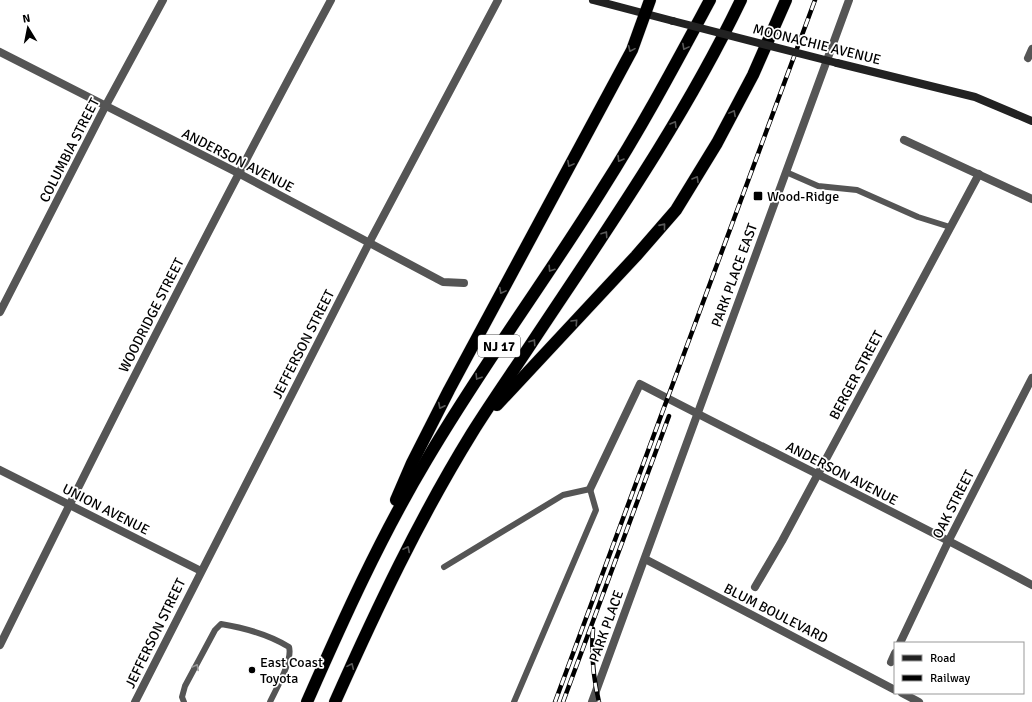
<svg xmlns="http://www.w3.org/2000/svg" width="1032" height="702" viewBox="0 0 1032 702" font-family="Signika,sans-serif">
  <style>
    .lines { fill: none; stroke-linecap: round; stroke-linejoin: round }
    .highway-casing { stroke: #dbdbdb; stroke-width: 13 }
    .lane { stroke: #555; stroke-width: 6 }
    .street { stroke: #555; stroke-width: 8 }
    .secondary { stroke: #222; stroke-width: 8 }
    .highway { stroke: #000; stroke-width: 12 }
    .rail-casing { stroke: #000; stroke-width: 4.5 }
    .rail { stroke: #fff; stroke-width: 3; stroke-dasharray: 9; stroke-linecap: butt }
    .secondary-bridge { stroke: #222; stroke-width: 8 }
    .oneway { stroke: #595959 }
    .oneway2 { stroke: #999 }
    .poi-dot { fill: #000; stroke: #fff; stroke-width: 1.5 }
    .labels { text-anchor: middle; stroke-width: 3.5; stroke-linejoin: round; paint-order: stroke }
    .shield { fill: #fff; stroke: #4c4c4c; stroke-width: 1 }
    .shield-label { font-size: 13px; font-weight: bold; fill: #000 }
    .street-label { font-size: 14px; fill: #000; stroke: #fff }
    .poi-label { font-size: 14px; fill: #000; stroke: #fff; text-anchor: start }
  </style>
  <rect width="100%" height="100%" fill="#fff"/>
  <g class="lines">
    <defs>
      <g id="highway">
        <path d="M497,405L636,256L676,210L717,143L753,75L786,0"/>
        <path d="M396,500L412,463L449,390L632,50L650,0"/>
        <path d="M307,702C343,620 380,538 426,461C481,367 546,280 603,188C642,127 676,63 710,0"/>
        <path d="M335,702C376,610 419,519 472,433C492,401 514,370 535,338C608,228 684,119 741,0"/>
      </g>
    </defs>
    <use href="#highway" class="highway-casing"/>
    <g class="lane">
      <path d="M786,172L818,186L857,190L918,217L950,227"/>
      <path d="M444,567L563,495L590,489L596,510L514,702"/>
      <path d="M184,702L182,697L185,686L215,630L221,624C245,628 268,634 289,647C293,660 276,689 270,702"/>
    </g>
    <g class="street">
      <path d="M0,52L238,173L443,282L464,283"/>
      <path d="M1028,58L1032,49"/>
      <path d="M904,140L1032,199"/>
      <path d="M0,312L105,107L163,0"/>
      <path d="M0,470L201,571"/>
      <path d="M590,489L640,384C770,452 903,515 1032,585"/>
      <path d="M645,559L895,690"/>
      <path d="M755,587L782,541L979,174"/>
      <path d="M900,643L949,540L1032,378"/>
      <path d="M0,645C107,428 216,213 331,0"/>
      <path d="M891,662L895,653"/>
      <path d="M902,693L919,702"/>
      <path d="M135,702L369,243L498,0"/>
      <path d="M592,702L849,0"/>
    </g>
    <g class="secondary">
      <path d="M593,0L673,21"/>
      <path d="M837,63L975,97L1032,121"/>
    </g>
    <use href="#highway" class="highway"/>
    <defs>
      <g id="rail">
        <path d="M593,629C591,655 593,677 599,702"/>
        <path d="M555,702L815,0"/>
        <path d="M563,702L669,416"/>
      </g>
    </defs>
    <use href="#rail" class="rail-casing"/>
    <use href="#rail" class="rail"/>
    <path class="secondary-bridge" d="M673,21L837,63"/>
  </g>
  <defs><path id="oneway-chevron" d="M-2-3.5L2.5 0L-2 3.5" fill="none" stroke-width="1.6" stroke-linecap="round" stroke-linejoin="round"/></defs>
  <g class="oneway">
    <use href="#oneway-chevron" transform="translate(685 47) rotate(118)"/>
    <use href="#oneway-chevron" transform="translate(631 49) rotate(114)"/>
    <use href="#oneway-chevron" transform="translate(733 113) rotate(-62)"/>
    <use href="#oneway-chevron" transform="translate(674 124) rotate(-59)"/>
    <use href="#oneway-chevron" transform="translate(620 159) rotate(121)"/>
    <use href="#oneway-chevron" transform="translate(570 164) rotate(118)"/>
    <use href="#oneway-chevron" transform="translate(696 179) rotate(-60)"/>
    <use href="#oneway-chevron" transform="translate(663 226) rotate(-51)"/>
    <use href="#oneway-chevron" transform="translate(605 234) rotate(-56)"/>
    <use href="#oneway-chevron" transform="translate(551 269) rotate(123)"/>
    <use href="#oneway-chevron" transform="translate(502 291) rotate(118)"/>
    <use href="#oneway-chevron" transform="translate(575 322) rotate(-47)"/>
    <use href="#oneway-chevron" transform="translate(533 342) rotate(-56)"/>
    <use href="#oneway-chevron" transform="translate(478 377) rotate(122)"/>
    <use href="#oneway-chevron" transform="translate(441 406) rotate(117)"/>
    <use href="#oneway-chevron" transform="translate(407 549) rotate(-63)"/>
    <use href="#oneway-chevron" transform="translate(351 666) rotate(-66)"/>
  </g>
  <use class="oneway2" href="#oneway-chevron" transform="translate(196 667) rotate(-62)"/>
  <g class="poi-dot">
    <rect x="753" y="191" width="10" height="10" rx="2"/>
    <circle cx="252" cy="670" r="4"/>
  </g>
  <g class="labels">
    <rect class="shield" x="478" y="335" width="42" height="22" rx="3"/>
    <g class="shield-label">
      <text x="499" y="351">NJ 17</text>
    </g>
    <g class="street-label">
      <text transform="translate(817 44) rotate(14)" y="5">MOONACHIE AVENUE</text>
      <text transform="translate(69 150) rotate(-63)" y="5">COLUMBIA STREET</text>
      <text transform="translate(238 160) rotate(27)" y="5">ANDERSON AVENUE</text>
      <text transform="translate(734 275) rotate(-70)" y="5">PARK PLACE EAST</text>
      <text transform="translate(151 315) rotate(-63)" y="5">WOODRIDGE STREET</text>
      <text transform="translate(303 344) rotate(-63)" y="5">JEFFERSON STREET</text>
      <text transform="translate(856 375) rotate(-62)" y="5">BERGER STREET</text>
      <text transform="translate(842 473) rotate(27)" y="5">ANDERSON AVENUE</text>
      <text transform="translate(953 504) rotate(-63)" y="5">OAK STREET</text>
      <text transform="translate(106 509) rotate(27)" y="5">UNION AVENUE</text>
      <text transform="translate(776 613) rotate(27)" y="5">BLUM BOULEVARD</text>
      <text transform="translate(606 626) rotate(-70)" y="5">PARK PLACE</text>
      <text transform="translate(155 633) rotate(-64)" y="5">JEFFERSON STREET</text>
    </g>
    <g class="poi-label">
      <text x="767" y="201">Wood-Ridge</text>
      <text x="260" y="667">East Coast<tspan x="260" dy="16">Toyota</tspan></text>
    </g>
  </g>
  <rect x="894" y="642" width="130" height="52" fill="#ffffff" stroke="#999999"/>
  <rect x="902" y="655" width="20" height="6" fill="#222222" stroke="#999999"/>
  <text x="930" y="662" font-size="12" fill="#000000">Road</text>
  <rect x="902" y="675" width="20" height="6" fill="#000000" stroke="#999999"/>
  <text x="930" y="682" font-size="12" fill="#000000">Railway</text>
  <g transform="translate(28 28) rotate(350)" stroke="#ffffff" stroke-width="3" paint-order="stroke">
  <path d="M0-3L7 15L0 10L-7 15Z" fill="#000000"/>
  <text y="-6" font-size="11" font-weight="bold" text-anchor="middle" fill="#000000">N</text>
  </g>
</svg>
